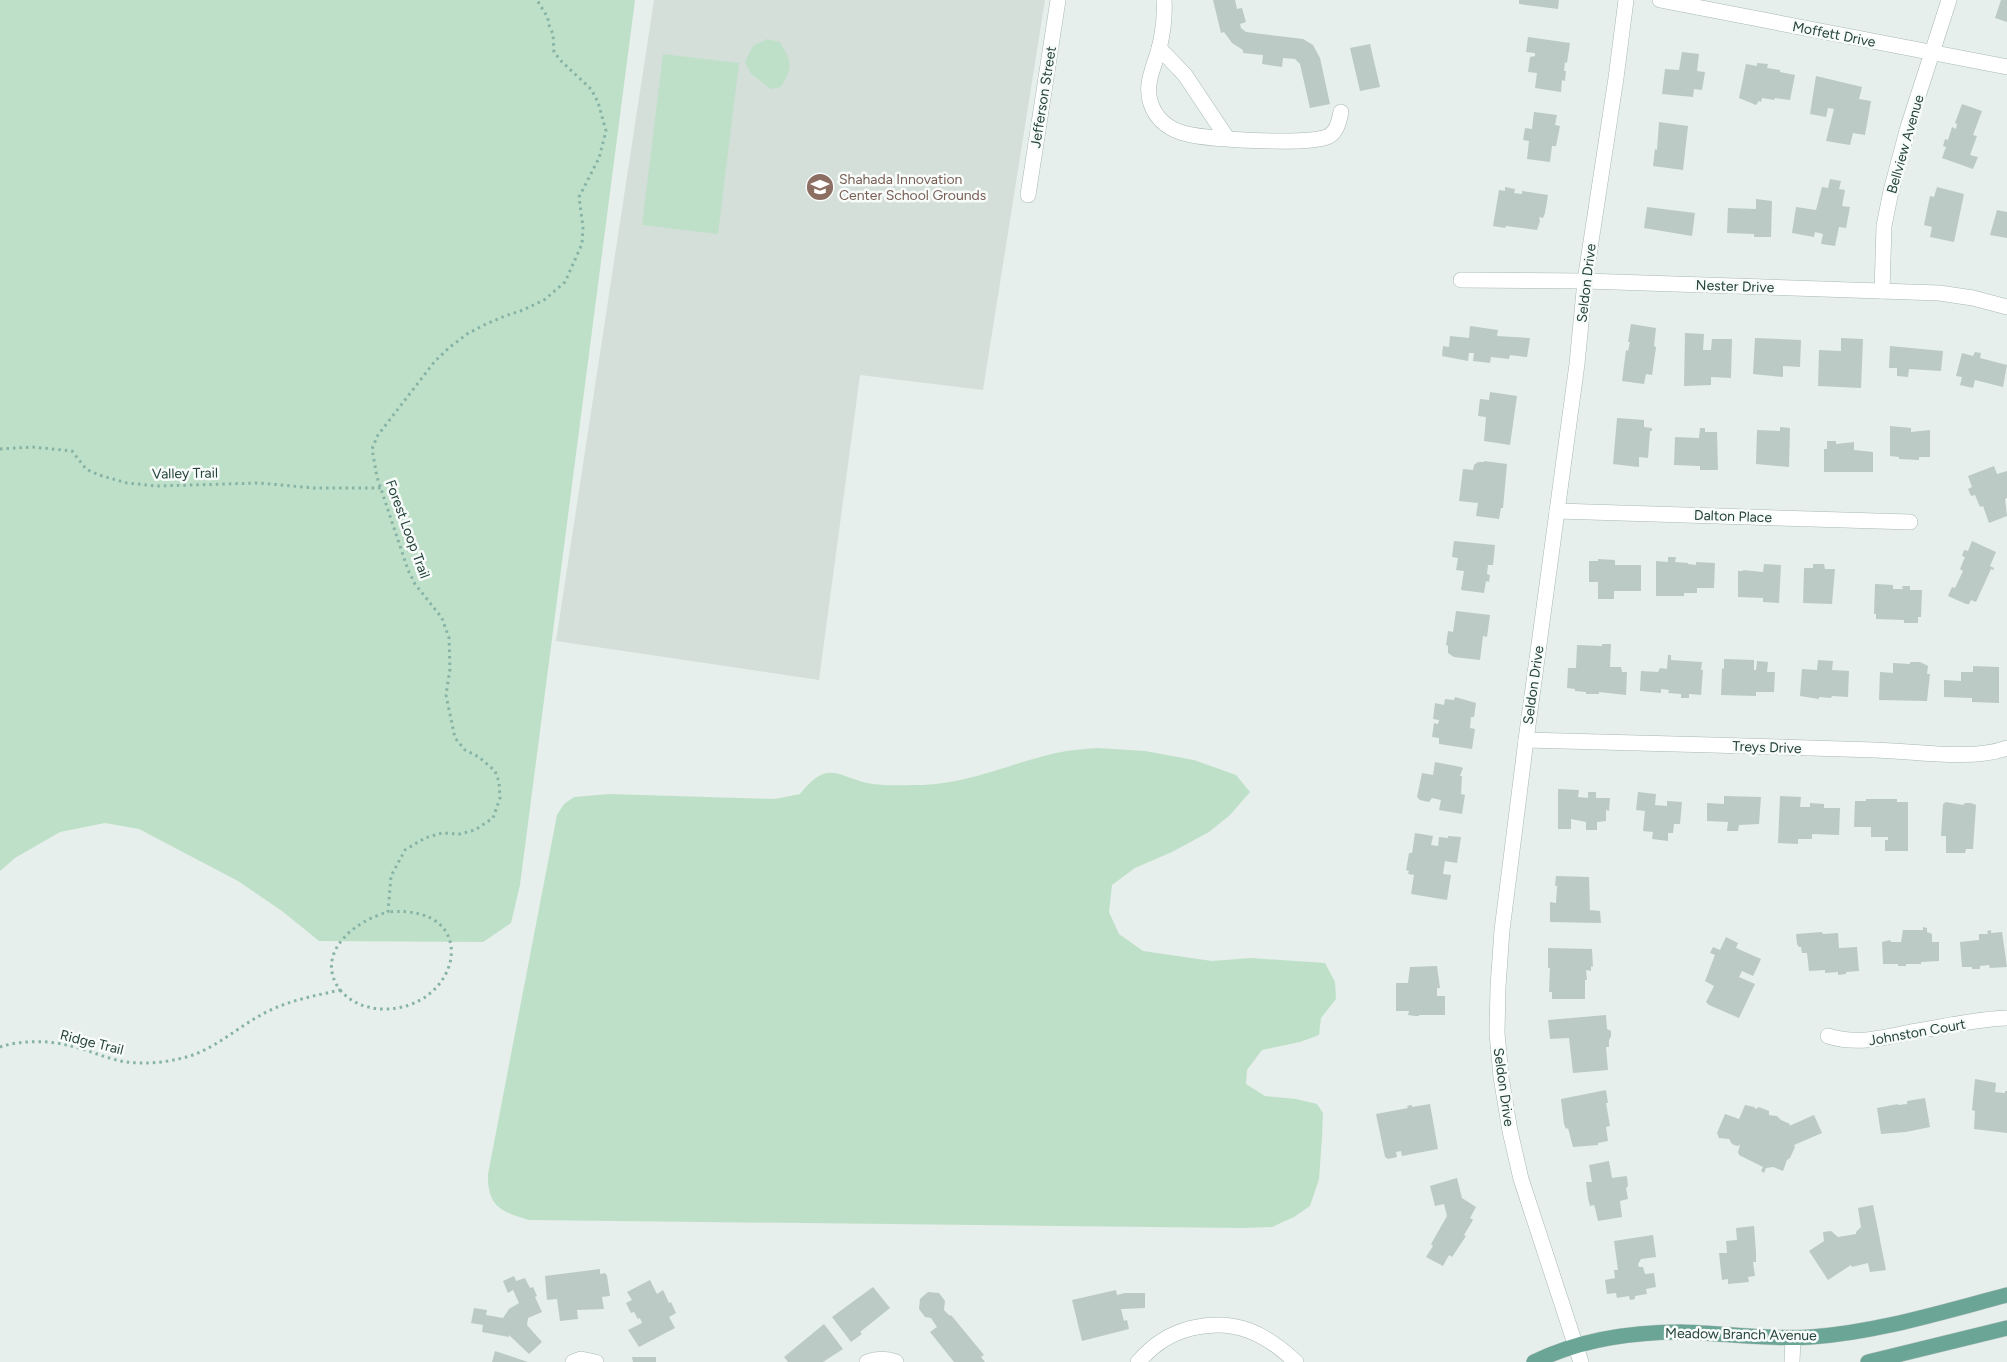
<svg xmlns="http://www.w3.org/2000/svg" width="2007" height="1362" viewBox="0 0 2007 1362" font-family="Figtree,sans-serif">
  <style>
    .built { fill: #d4dfda }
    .green { fill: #bfe0c8 }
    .building { fill: #bbcac4 }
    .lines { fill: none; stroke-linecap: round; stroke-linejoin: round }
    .minor-casing { stroke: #a8b8b2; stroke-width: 16 }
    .major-casing { stroke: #c2cac8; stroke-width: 16 }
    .path { stroke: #86b3a5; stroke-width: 3; stroke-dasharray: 2.5 4; stroke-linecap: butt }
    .minor { stroke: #fff; stroke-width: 15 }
    .major { stroke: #6aa596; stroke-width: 15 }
    .labels { text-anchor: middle; stroke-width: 5; stroke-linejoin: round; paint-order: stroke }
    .street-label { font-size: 14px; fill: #24423a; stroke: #f7fbf9 }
    .education-label { font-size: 14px; fill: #785e54; stroke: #f7fbf9; text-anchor: start }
  </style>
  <rect width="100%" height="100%" fill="#e6efeb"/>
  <path class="built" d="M654,0H1045L983,390L860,375L819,680L556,641Z"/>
  <g class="green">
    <path d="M0,0H635L520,885L511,923L483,942L319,941L282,911L238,881L139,829L105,823L60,832L15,858L0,871Z"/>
    <path d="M767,39L780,42C792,62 793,66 781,87L771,89L751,74L745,62L753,46Z"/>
    <path d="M663,54L739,63L718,234L642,225Z"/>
    <path d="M1098,748L1145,751L1194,760L1236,775L1250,792L1230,815L1209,832L1172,852L1135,868L1112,885L1109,912L1119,934L1143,951L1212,961L1251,958L1325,963L1335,982L1336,999L1321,1018L1319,1035L1300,1042L1262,1050L1247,1070L1246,1084L1265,1096L1296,1099L1317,1104L1323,1113L1322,1137L1319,1179L1310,1206L1294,1217L1272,1227L1242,1228L529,1220C502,1212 487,1207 488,1174L557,815L564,804L574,797L609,794L775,799L800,794C829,757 838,778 873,784C887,786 902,785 915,785C968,785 1007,764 1056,753C1070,750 1084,749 1098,748Z"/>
  </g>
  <g class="building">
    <path d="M1213,0H1235L1237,9L1242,8L1246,22L1240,24L1241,28L1246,32L1303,39L1313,45L1320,58L1330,104L1310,108L1300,64L1295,59L1283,58L1282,67L1262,64L1263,55L1243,53V50L1232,43L1224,32L1221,33Z"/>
    <path d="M1519,0H1559L1558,9L1519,4Z"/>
    <path d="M2001,0H2007V22L1995,18Z"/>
    <path d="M1528,37L1570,43L1567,63L1565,62L1564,71H1566L1565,81L1562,80L1561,92L1535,88L1537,73L1528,72L1530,57L1535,56V53L1526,52Z"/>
    <path d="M1370,44L1380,87L1360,91L1350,48Z"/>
    <path d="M1682,52L1699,54L1697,71L1705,72L1702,90L1694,89L1693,97L1662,94L1665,69L1679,70Z"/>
    <path d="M1757,63L1768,64L1767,68L1780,70V72L1795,75L1790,100L1775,98L1774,100L1762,98L1761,102L1759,101L1756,105L1739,98L1746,64L1757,66Z"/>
    <path d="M1816,76L1862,87L1859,99L1871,101L1865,135L1853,133L1850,145L1826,141L1834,109L1828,108L1826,117L1810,114Z"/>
    <path d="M1962,104L1982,111L1973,135L1977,136L1970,155L1978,157L1973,169L1942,158L1946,147L1943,146L1945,139L1948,140L1952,127L1956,129L1957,124L1955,123Z"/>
    <path d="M1534,112L1557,115L1555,125L1560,126L1556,146H1552L1550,162L1527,159L1529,141L1523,140L1525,128L1532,129Z"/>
    <path d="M1659,122L1688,126L1683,170L1653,166L1655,149L1657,150Z"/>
    <path d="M1830,179L1841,181L1839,189L1845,190L1842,206L1850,207L1846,228L1839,227L1835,246L1821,244L1823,234L1815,232L1814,237L1792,233L1796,207L1816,210L1822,187L1828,188Z"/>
    <path d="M1505,187L1515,189L1514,193L1522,194V191L1548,195L1545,213L1543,218L1539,217L1540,221L1537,230L1506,226L1505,228L1493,226L1499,190L1505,191Z"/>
    <path d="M1937,187L1964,194L1954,242L1930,237L1932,227L1924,225L1930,196L1934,197Z"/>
    <path d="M1756,199L1772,201L1771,237H1754V234L1727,233L1728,208L1756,209Z"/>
    <path d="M1647,207L1695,213L1692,236L1644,228Z"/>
    <path d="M1997,210L2007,212V238L1990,235Z"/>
    <path d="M1631,324L1656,328L1654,346L1656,347L1652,375L1646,374L1644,384L1622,381L1626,350L1628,351L1630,342H1628Z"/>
    <path d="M1470,326L1498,330L1497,336L1530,338L1527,357L1510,355L1509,359L1491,357L1490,363L1473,361L1474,353H1469L1468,361L1442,356L1443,346L1449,347L1450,336L1469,338Z"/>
    <path d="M1685,333L1704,334L1703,350H1711L1712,339H1732L1731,378L1711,377V385L1684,386Z"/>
    <path d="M1755,338L1801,340L1800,367L1783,366V377L1753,374Z"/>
    <path d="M1841,338L1863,339L1861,388L1818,386L1819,350L1841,351Z"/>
    <path d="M1890,346L1943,351L1941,371L1909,369L1908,377L1897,376V368H1889Z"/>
    <path d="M1975,352L1981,353L1980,358L2007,365L2003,387L1975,380L1973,388L1960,385L1962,377L1956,376L1962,353L1973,356Z"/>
    <path d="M1490,392L1517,396L1510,445L1484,441L1486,417L1478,416L1480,399L1489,400Z"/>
    <path d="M1617,418L1644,420V427L1652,428V431H1650L1648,458L1639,457V467L1613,464Z"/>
    <path d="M1890,426L1911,428V432L1930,430V457H1919V460L1899,459V457L1890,456Z"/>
    <path d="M1780,427L1790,428L1789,467L1756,464L1757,430L1780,431Z"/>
    <path d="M1700,428H1705V432H1717L1718,470H1700V466L1674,465L1675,437L1699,438Z"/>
    <path d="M1827,441H1836V444L1854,442V450L1873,452V472H1824V449H1827Z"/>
    <path d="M1484,461L1507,464L1503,508H1501L1499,519L1476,516L1478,503L1459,501L1463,469L1473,470L1474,465L1478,462H1484Z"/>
    <path d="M1994,466L1997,474L2007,471V498L2005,499L2007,516L1989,523L1983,506L1980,507L1975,495L1971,496L1968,489L1972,487L1968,476Z"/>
    <path d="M1454,541L1495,545L1493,565H1488L1487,574L1490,575L1489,582L1486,581L1484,593L1461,590L1464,571L1456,570L1458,558L1452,557Z"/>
    <path d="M1972,541L1996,552L1990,566L1994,568L1993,570L1991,569L1976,602L1971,600L1969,604H1966L1948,596L1952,587L1955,588L1963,571L1960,569L1965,557L1962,556L1964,550L1968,551Z"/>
    <path d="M1668,557H1676L1675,562L1688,563V564L1696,565V562L1715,563L1714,588H1697V593H1684V596H1656V561L1668,562Z"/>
    <path d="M1598,559L1615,560V565H1641V591H1614V599H1598V582H1589V561H1598Z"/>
    <path d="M1764,564L1781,565L1779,603L1763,602V598L1738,597V571H1743V570L1763,572Z"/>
    <path d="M1813,564H1824L1825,569H1835L1832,604L1803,603L1804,568H1813Z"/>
    <path d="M1875,584L1893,585V589H1903L1902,586H1910V590H1922L1921,617H1918V623H1904V620L1876,619V614H1874Z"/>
    <path d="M1456,611L1490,615L1487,637L1483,636L1480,660L1454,657L1448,653V646L1446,645L1448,631L1453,632Z"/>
    <path d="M1602,644H1611L1610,667H1621L1622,672H1627L1626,695L1599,692V694H1586V692L1575,691V689L1567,688L1568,668H1576L1577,645L1602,646Z"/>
    <path d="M1668,655H1671V660L1702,662L1701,670H1703L1701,695L1689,694V698H1681V694L1668,693L1669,690L1661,689V693L1640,691L1641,671L1658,672L1660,668L1667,669Z"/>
    <path d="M1724,659L1754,660V670H1756L1757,661L1768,662L1767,672H1775L1774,692H1756V696L1721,695L1722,668L1724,669Z"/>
    <path d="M1818,660L1833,661L1832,670L1849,671L1848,697L1832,696L1831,698L1819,697V699L1800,696L1802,669L1817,670Z"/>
    <path d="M1910,662H1920L1928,666L1927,674H1930L1927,701L1879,700L1880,672L1893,673V663L1910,664Z"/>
    <path d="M1973,666L1999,667V703L1972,702V698L1944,697V680L1961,681V672H1973Z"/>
    <path d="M1455,697L1476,703L1474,717H1471L1470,728L1475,729L1472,749L1439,744V738L1432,737L1434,723L1438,724L1439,720L1433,719L1435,703L1444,705L1445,699L1454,700Z"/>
    <path d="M1435,762L1461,767L1463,768L1460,776H1462L1461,794L1465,795L1462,814L1439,810L1441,800L1432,798L1429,802L1420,800L1417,797L1422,773L1433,775Z"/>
    <path d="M1558,789L1579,790L1578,797L1588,798V792H1596V798H1610L1609,811L1606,810V821L1597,822V830H1586V822L1571,819V829H1558Z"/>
    <path d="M1638,792L1656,794L1655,805L1667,806V801L1682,802L1680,824H1674L1673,833H1668V841L1652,839L1653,832L1643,831L1645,811L1636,810Z"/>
    <path d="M1724,796L1761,797L1759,824L1739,825L1738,831H1727L1728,822L1707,821V803L1724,804Z"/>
    <path d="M1780,796L1801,797L1800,807H1810V803L1824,804V808H1840L1839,835L1812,834V839H1798V844L1778,843Z"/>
    <path d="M1866,799H1897V802H1908V851H1885V840H1888V837H1871V827H1854L1855,801H1866Z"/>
    <path d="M1946,802L1963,805L1965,803H1971L1976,805L1973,849H1966L1965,853H1946V836H1941L1943,804Z"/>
    <path d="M1415,833L1433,836L1431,845L1438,846L1439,837L1448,838V836L1461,837L1457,863L1445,861L1443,874L1451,875L1447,900L1411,894L1414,875L1408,874L1409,871L1406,870L1409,853H1412Z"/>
    <path d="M1556,876L1589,877L1590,910L1600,911L1601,923L1550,922V902L1556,903L1557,887L1558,886H1555Z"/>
    <path d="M1923,927L1927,928V932L1932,934V942H1939V961L1921,962V964H1906V966H1898V964H1883L1882,942L1890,940L1891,942H1901L1903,930H1923Z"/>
    <path d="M1991,930V933L2002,932L2007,967L1990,968L1989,965L1980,966V969H1972V967H1962L1960,942L1979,940V934H1988L1987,931Z"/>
    <path d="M1822,932L1823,934L1838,933L1839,948L1857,947L1859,971L1846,972V974L1838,975V972L1825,973V970L1809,971L1807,953H1802L1801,947H1799L1797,944L1796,934Z"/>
    <path d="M1726,937L1738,943L1736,948L1761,959L1753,976L1742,971L1739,977L1755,984L1739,1018L1709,1005L1706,1002L1714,986L1705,981L1715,955L1710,953L1713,947L1720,950Z"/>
    <path d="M1548,948L1592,949L1593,967L1591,966V971L1586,970L1587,980H1585V999H1552V992H1549L1550,968H1548Z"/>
    <path d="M1437,966L1440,988H1437V996H1445V1015H1419V1016H1415L1408,1015L1409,1011H1396V983H1408L1410,967Z"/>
    <path d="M1606,1015L1607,1029L1611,1031V1036L1609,1040V1047H1606L1608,1070L1573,1073L1569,1038L1550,1039L1548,1020Z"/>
    <path d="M1975,1079L1996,1083L1995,1092L2005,1093V1091H2007V1133L1974,1129L1975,1111L1972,1110Z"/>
    <path d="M1606,1090L1608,1103H1606L1610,1126L1606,1127L1608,1141L1598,1143V1145L1573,1147L1568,1128L1566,1129L1564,1124L1561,1099Z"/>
    <path d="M1925,1098L1930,1127L1906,1132L1881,1134L1877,1108L1898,1104V1105L1907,1104V1101Z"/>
    <path d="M1430,1104L1438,1149L1402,1156L1401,1151L1396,1152L1397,1157L1388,1159L1385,1157L1376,1114L1408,1108L1407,1106L1412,1105V1107Z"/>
    <path d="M1745,1105L1754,1107L1756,1109L1759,1107L1769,1111V1115L1777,1116L1781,1120L1790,1124L1789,1126L1814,1115L1822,1133L1794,1145L1795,1147L1790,1158L1787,1160L1783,1171L1773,1167L1766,1168L1764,1173L1761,1171L1763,1167L1739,1155L1738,1152L1740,1145L1737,1146L1732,1144L1729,1139L1719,1138L1717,1133L1725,1114L1739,1119Z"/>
    <path d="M1609,1161L1612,1178L1626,1176L1627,1177L1628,1186L1626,1188L1628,1199L1620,1201L1622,1217L1598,1221L1595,1208L1594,1205L1590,1206L1588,1198L1586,1182H1592L1589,1165Z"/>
    <path d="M1457,1178L1462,1198L1476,1207L1470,1218L1473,1220L1464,1235L1466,1236L1452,1257L1449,1255L1443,1266L1426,1257L1433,1246L1431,1244L1447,1216L1444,1204L1435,1206L1430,1186Z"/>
    <path d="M1873,1205L1886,1270L1870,1272L1868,1263L1852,1267L1851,1265L1828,1280L1809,1251L1824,1241L1823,1232L1831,1231L1838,1237L1856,1234V1232L1861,1227L1858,1208Z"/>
    <path d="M1754,1226L1756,1252V1262H1753L1755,1276L1748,1277L1749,1282L1728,1284V1279L1722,1280L1719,1253H1727L1726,1241L1737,1240L1736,1228Z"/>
    <path d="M1653,1235L1656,1257L1641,1259L1638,1264L1639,1267H1643L1645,1274L1654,1273L1656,1287L1646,1289L1647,1294L1635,1296V1299L1630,1300L1629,1296L1617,1298L1616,1293L1607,1294L1605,1280L1615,1278L1614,1270H1618L1614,1241Z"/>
    <path d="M600,1269V1274L605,1273L607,1276L610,1296L602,1297L604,1309L577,1310L578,1319L560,1321L557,1299L547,1300L545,1276Z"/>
    <path d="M514,1276L516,1281L525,1278L530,1288L533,1287L537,1296L535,1297L542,1312L528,1318L527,1325L542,1342L529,1354L509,1335V1337L482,1332L483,1325L471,1323L474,1308L487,1310L486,1315L503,1318L509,1309L519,1303L513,1290L508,1293L503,1281Z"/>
    <path d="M650,1280L657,1294L663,1290L669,1303L671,1302L676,1313L669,1317L675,1328L639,1347L628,1330L642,1323L640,1318L638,1319L634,1312L631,1313L626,1303L632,1300L627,1292Z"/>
    <path d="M873,1287L890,1308L860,1332L862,1334L851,1342L832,1317Z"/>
    <path d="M1116,1290L1117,1295L1125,1293H1145V1308L1121,1309L1124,1321L1127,1320L1129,1329L1082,1341L1072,1300Z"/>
    <path d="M928,1292L939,1293L945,1301L944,1310L950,1316L951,1315L984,1355L981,1357L985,1362H954L930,1332L937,1327L931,1318L925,1317L919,1309L920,1299Z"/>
    <path d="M824,1324L843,1349L823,1362H788L784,1357Z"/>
    <path d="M495,1351L528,1362H492Z"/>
    <path d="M632,1357H656V1362H633Z"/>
  </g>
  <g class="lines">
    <defs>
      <g id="minor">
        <path d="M1164,0C1165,16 1163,33 1159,49C1154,67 1144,85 1151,104C1156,118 1166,127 1180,132C1200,140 1307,145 1327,137C1337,133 1339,121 1341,112"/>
        <path d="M1660,0L2007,67"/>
        <path d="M1159,48L1185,75L1227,138"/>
        <path d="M1028,195L1058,0"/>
        <path d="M1461,280L1585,281L1939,293L1973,298L2007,307"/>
        <path d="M1882,291L1884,226L1891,191L1908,127L1949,0"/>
        <path d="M1557,511L1910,522"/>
        <path d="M1526,740C1642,743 1759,746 1875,750C1913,751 1972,761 2007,748"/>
        <path d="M1828,1036C1857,1045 1883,1038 1911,1032C1942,1027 1975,1019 2007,1018"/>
        <path d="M573,1362L581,1359L596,1362"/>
        <path d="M867,1362C878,1358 886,1358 896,1362"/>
        <path d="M1138,1362C1154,1344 1169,1334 1192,1328C1235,1318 1265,1333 1296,1362"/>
        <path d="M1581,1362L1521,1179L1510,1131L1501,1077L1497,1033L1498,987L1502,930L1526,740L1577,364L1585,281L1616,78L1626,0"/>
        <path d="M1792,1362L1793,1338"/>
      </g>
      <g id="major">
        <path d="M1534,1362C1579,1340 1631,1332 1681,1332C1724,1333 1768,1340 1811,1337C1878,1332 1942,1312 2007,1295"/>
        <path d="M1868,1362L2007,1328"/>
      </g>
    </defs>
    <use href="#minor" class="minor-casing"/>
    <use href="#major" class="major-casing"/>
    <g class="path">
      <path d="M0,449L32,447L72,451L86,469L99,475L127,483L157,486L259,483L314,488H381"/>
      <path d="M340,990C350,1002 365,1008 381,1009C461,1012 485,903 388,912"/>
      <path d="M0,1047C21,1040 49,1040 71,1046C89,1050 107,1059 126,1062C142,1064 162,1063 178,1059C211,1053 233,1030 261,1015C285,1001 314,996 340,990C313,953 356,920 388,912L391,876L405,850L425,838L442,833L460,834L475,830L493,818L500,798L499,782L495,771L479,757L465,750L455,738L446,695L450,669L449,638L442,618L415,584L408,570L377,477L372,449L378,435L435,361L450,347L467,334L486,324L505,316L523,310L544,300L565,282L582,244L583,227L579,197L599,158L606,131L598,102L591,89L562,62L554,52L553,34L548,23V18L537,0"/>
    </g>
    <use href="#minor" class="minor"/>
    <use href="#major" class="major"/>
  </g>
  <defs>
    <symbol id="school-disc" viewBox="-11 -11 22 22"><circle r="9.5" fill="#8d6e63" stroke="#f7fbf9"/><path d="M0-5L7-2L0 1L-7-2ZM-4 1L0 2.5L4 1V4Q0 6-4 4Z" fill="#fff"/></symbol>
  </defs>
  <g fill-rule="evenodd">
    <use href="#school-disc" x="804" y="171" width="32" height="32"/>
  </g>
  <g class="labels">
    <g class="street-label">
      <text transform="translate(1834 34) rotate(11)" y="5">Moffett Drive</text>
      <text transform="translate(1043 97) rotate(-81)" y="5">Jefferson Street</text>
      <text transform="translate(1905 144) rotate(-74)" y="5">Bellview Avenue</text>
      <text transform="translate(1586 283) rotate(-83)" y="5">Seldon Drive</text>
      <text transform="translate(1735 286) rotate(2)" y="5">Nester Drive</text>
      <text transform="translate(185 473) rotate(-1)" y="5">Valley Trail</text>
      <text transform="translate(1733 516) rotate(2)" y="5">Dalton Place</text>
      <text transform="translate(408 529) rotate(70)" y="5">Forest Loop Trail</text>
      <text transform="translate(1533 685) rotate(-82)" y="5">Seldon Drive</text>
      <text transform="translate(1767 747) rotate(2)" y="5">Treys Drive</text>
      <text transform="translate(1917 1032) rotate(-10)" y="5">Johnston Court</text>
      <text transform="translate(92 1042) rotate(14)" y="5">Ridge Trail</text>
      <text transform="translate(1504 1087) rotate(82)" y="5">Seldon Drive</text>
      <text transform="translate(1741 1334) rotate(1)" y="5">Meadow Branch Avenue</text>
    </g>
    <g class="education-label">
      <text x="839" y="184">Shahada Innovation<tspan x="839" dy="16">Center School Grounds</tspan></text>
    </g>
  </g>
</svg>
